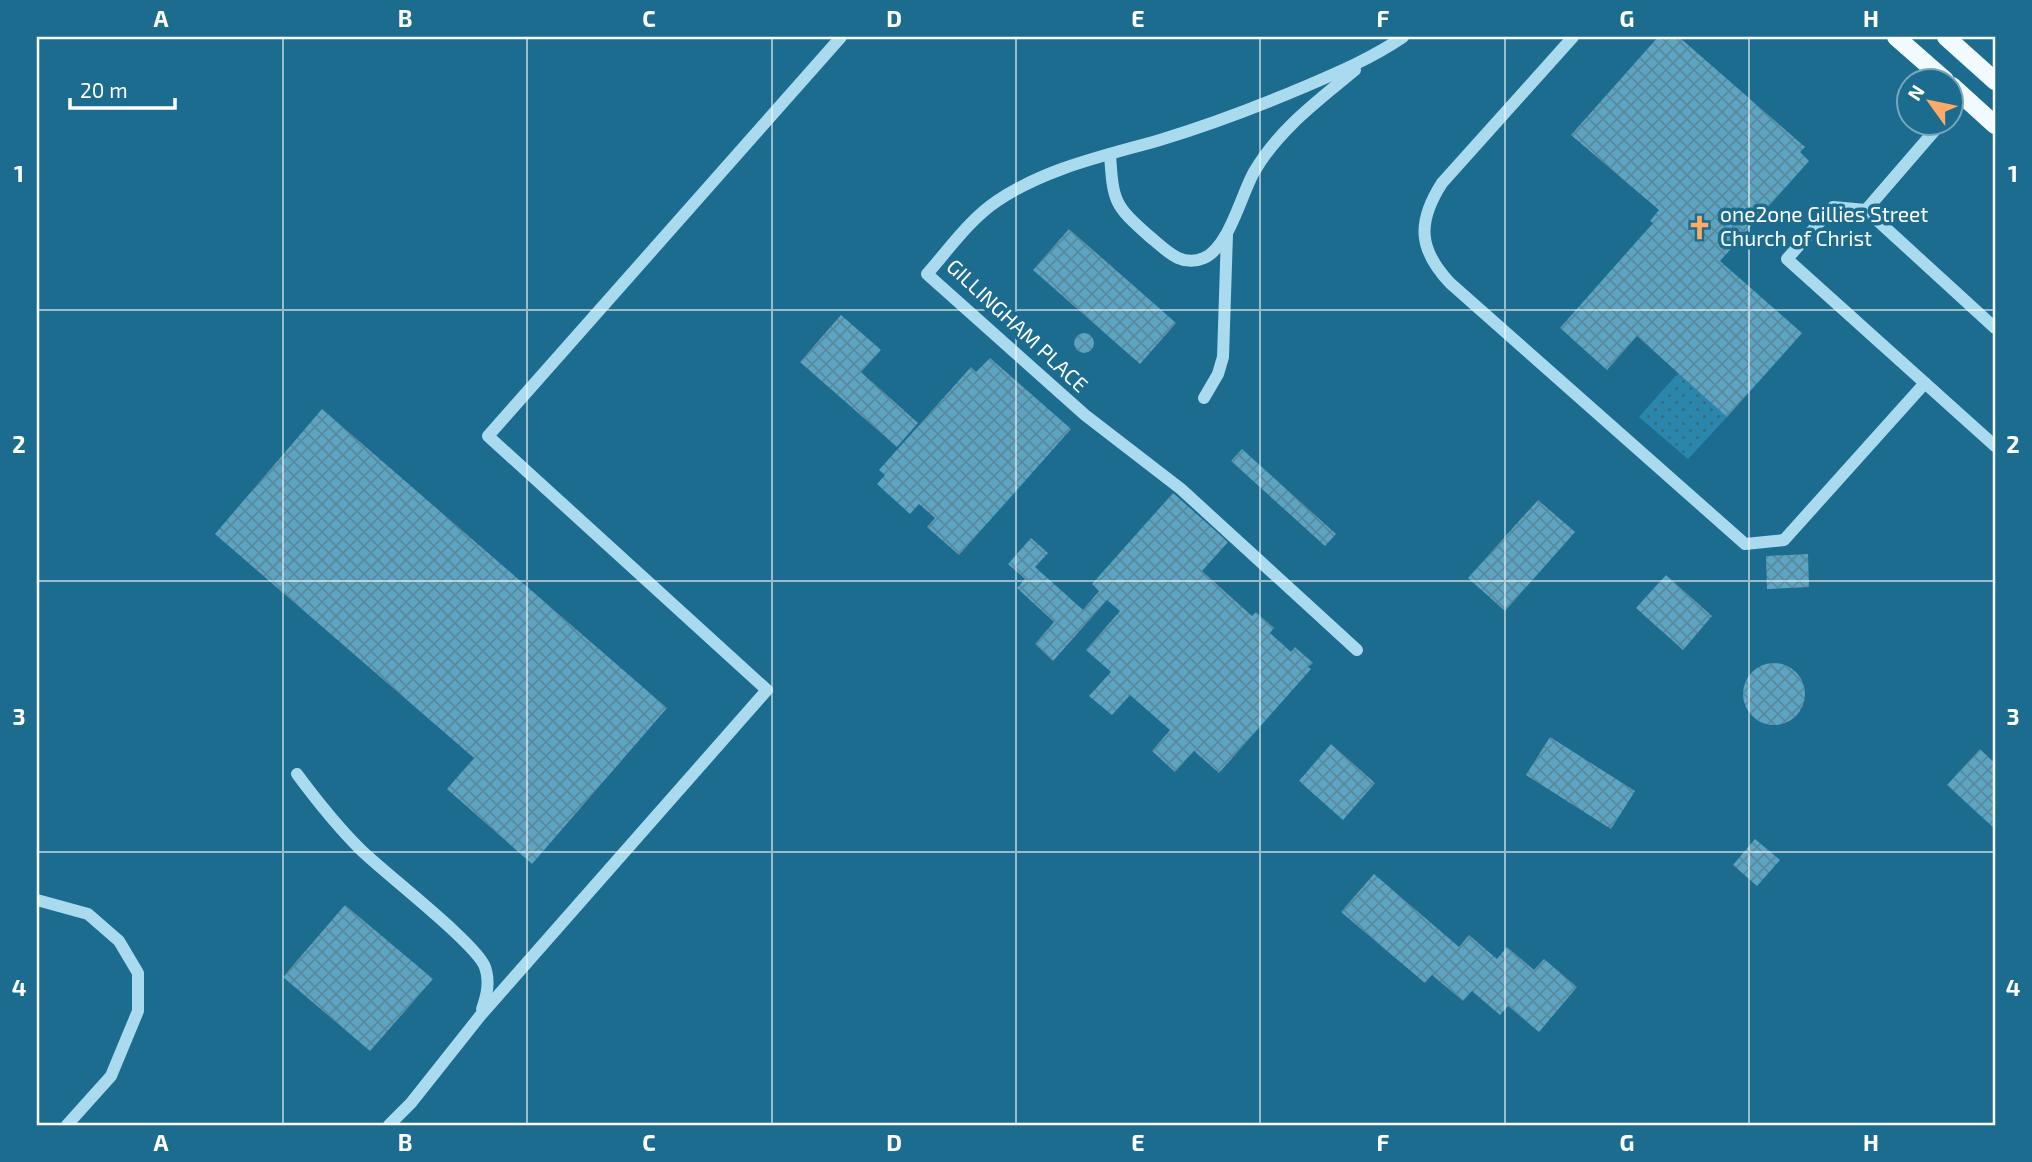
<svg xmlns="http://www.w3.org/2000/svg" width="2032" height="1162" viewBox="0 0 2032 1162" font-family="'Exo 2',sans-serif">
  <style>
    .grass { fill: url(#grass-dots) }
    .building { fill: url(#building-cross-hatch) }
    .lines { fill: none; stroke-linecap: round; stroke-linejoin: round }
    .minor { stroke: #a9daee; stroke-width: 12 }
    .major { stroke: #f0faff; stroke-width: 18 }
    .grid { fill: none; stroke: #fff; stroke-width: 2; stroke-opacity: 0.55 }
    .labels { text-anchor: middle; stroke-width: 7; stroke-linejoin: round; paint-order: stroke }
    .poi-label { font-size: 21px; fill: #fff; stroke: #1b6c8f; text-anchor: start }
    .street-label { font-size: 21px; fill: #fff; stroke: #1b6c8f }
    .neatline { fill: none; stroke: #fff; stroke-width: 2.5 }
    .grid-label { font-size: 23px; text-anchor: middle; font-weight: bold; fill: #fff }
  </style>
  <defs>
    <pattern id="grass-dots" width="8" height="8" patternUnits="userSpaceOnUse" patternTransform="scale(1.75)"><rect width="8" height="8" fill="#2b86ac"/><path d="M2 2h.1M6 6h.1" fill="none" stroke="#3a6c81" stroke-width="1.8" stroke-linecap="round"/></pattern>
    <pattern id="building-cross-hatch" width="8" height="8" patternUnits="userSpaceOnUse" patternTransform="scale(1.75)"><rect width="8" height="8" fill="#5da4c1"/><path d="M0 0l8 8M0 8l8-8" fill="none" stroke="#588a9e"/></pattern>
  </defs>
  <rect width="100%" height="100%" fill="#1b6c8f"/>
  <path class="grass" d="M1678,373L1727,417L1688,459L1639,417Z"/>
  <g class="building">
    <path d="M1658,37H1679L1805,147L1800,152L1809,161L1720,261L1802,333L1727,417L1637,336L1607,370L1560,328L1653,223L1650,221L1659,210L1571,135Z"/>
    <path d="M1069,229L1176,323L1140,364L1033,270Z"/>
    <path d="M841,315L881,350L861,372L918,423L897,447L800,362Z"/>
    <circle cx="1084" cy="343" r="10"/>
    <path d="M990,358L1071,429L959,555L927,527L935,518L919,504L910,514L877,484L885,475L879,470L971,367L976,372Z"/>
    <path d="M322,409L667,708L532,864L447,789L474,758L215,534Z"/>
    <path d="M1242,449L1336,534L1325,546L1231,461Z"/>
    <path d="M1173,493L1228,542L1202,571L1252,616L1256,612L1274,628L1270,633L1291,652L1295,647L1313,663L1308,667L1311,669L1219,773L1194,751L1175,772L1152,751L1170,730L1130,695L1112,715L1089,696L1111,672L1086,650L1120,611L1107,600L1053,661L1035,644L1054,622L1017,588L1025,579L1008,564L1031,538L1048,553L1035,567L1083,610L1099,591L1092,584Z"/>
    <path d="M1538,500L1575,532L1505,611L1468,578Z"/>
    <path d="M1808,554L1809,587L1767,589L1766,556Z"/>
    <path d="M1666,575L1712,616L1683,650L1636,608Z"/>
    <circle cx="1774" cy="694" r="31"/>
    <path d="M1550,737L1635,791L1611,829L1526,775Z"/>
    <path d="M1331,744L1375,783L1343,820L1299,781Z"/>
    <path d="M1980,749L1995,763V829L1947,785Z"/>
    <path d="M1755,839L1780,860L1757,886L1733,865Z"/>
    <path d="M1374,874L1459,947L1469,935L1497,959L1507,947L1534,970L1544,959L1577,987L1539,1032L1508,1006L1500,1015L1472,991L1463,1001L1432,975L1425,983L1341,912Z"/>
    <path d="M345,905L433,979L370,1051L283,977Z"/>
  </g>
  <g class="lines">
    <g class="minor">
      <path d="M1573,37L1442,183C1417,222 1418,249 1450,283L1745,544L1784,540L1925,383"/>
      <path d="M1952,111L1963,97"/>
      <path d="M1110,154C1113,202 1114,205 1149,236C1166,250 1181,268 1204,258C1229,247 1241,195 1254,172C1279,129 1318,101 1355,70"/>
      <path d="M1866,210L1942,122"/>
      <path d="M1995,328L1866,210L1833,207L1787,259L1995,446"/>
      <path d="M1204,398L1218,374L1223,357L1227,234"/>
      <path d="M1357,650L1181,489L1085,415L927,274C949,249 970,219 997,201C1046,168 1104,156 1160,140C1209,125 1257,107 1304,87C1339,72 1372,58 1403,37"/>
      <path d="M297,774C317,801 336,825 360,849C383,872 477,944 485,967C490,982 487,995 482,1009"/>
      <path d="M37,900L88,914L119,941L138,973V1011L111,1076L67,1125"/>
      <path d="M389,1125L411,1103L480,1016L767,690L488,436L841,37"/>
    </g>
    <g class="major">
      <path d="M1896,37L1945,80"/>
      <path d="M1946,37L1995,81"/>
      <path d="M1952,86L1995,125"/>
    </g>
  </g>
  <path class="grid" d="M283,37V1125M527,37V1125M772,37V1125M1016,37V1125M1260,37V1125M1505,37V1125M1749,37V1125M37,310H1995M37,581H1995M37,852H1995"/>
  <defs>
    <symbol id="church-bare" viewBox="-9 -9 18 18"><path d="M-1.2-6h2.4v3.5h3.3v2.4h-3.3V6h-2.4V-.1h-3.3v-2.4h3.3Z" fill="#ffab66" stroke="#1b6c8f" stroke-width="2.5" paint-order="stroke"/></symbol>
  </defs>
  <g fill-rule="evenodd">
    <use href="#church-bare" x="1682" y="210" width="35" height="35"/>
  </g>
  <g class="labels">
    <g class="poi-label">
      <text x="1720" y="222">one2one Gillies Street<tspan x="1720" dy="24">Church of Christ</tspan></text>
    </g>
    <g class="street-label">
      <text transform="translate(1017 326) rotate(43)" y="7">GILLINGHAM PLACE</text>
    </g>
  </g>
  <rect width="2032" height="1162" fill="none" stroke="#1b6c8f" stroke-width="77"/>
  <g transform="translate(1930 102) rotate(303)"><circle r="33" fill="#1b6c8f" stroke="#76a7bc" stroke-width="2"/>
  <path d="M0-5L12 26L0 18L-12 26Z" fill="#ffab66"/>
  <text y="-10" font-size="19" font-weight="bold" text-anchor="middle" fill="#ffffff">N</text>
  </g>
  <path d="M70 98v10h105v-10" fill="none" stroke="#ffffff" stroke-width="3.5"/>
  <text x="80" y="98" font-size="21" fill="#ffffff" stroke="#1b6c8f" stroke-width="5" paint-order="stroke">20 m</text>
  <rect x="38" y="38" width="1956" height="1086" class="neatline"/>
  <g class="grid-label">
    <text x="161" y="27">A</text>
    <text x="405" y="27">B</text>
    <text x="649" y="27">C</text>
    <text x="894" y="27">D</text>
    <text x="1138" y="27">E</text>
    <text x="1383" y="27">F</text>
    <text x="1627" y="27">G</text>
    <text x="1871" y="27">H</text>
    <text x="19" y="182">1</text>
    <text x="2013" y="182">1</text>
    <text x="19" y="453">2</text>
    <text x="2013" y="453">2</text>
    <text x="19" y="725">3</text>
    <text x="2013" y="725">3</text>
    <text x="19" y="996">4</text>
    <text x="2013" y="996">4</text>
    <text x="161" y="1151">A</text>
    <text x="405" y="1151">B</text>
    <text x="649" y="1151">C</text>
    <text x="894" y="1151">D</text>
    <text x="1138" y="1151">E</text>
    <text x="1383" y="1151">F</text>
    <text x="1627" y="1151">G</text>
    <text x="1871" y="1151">H</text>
  </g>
</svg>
